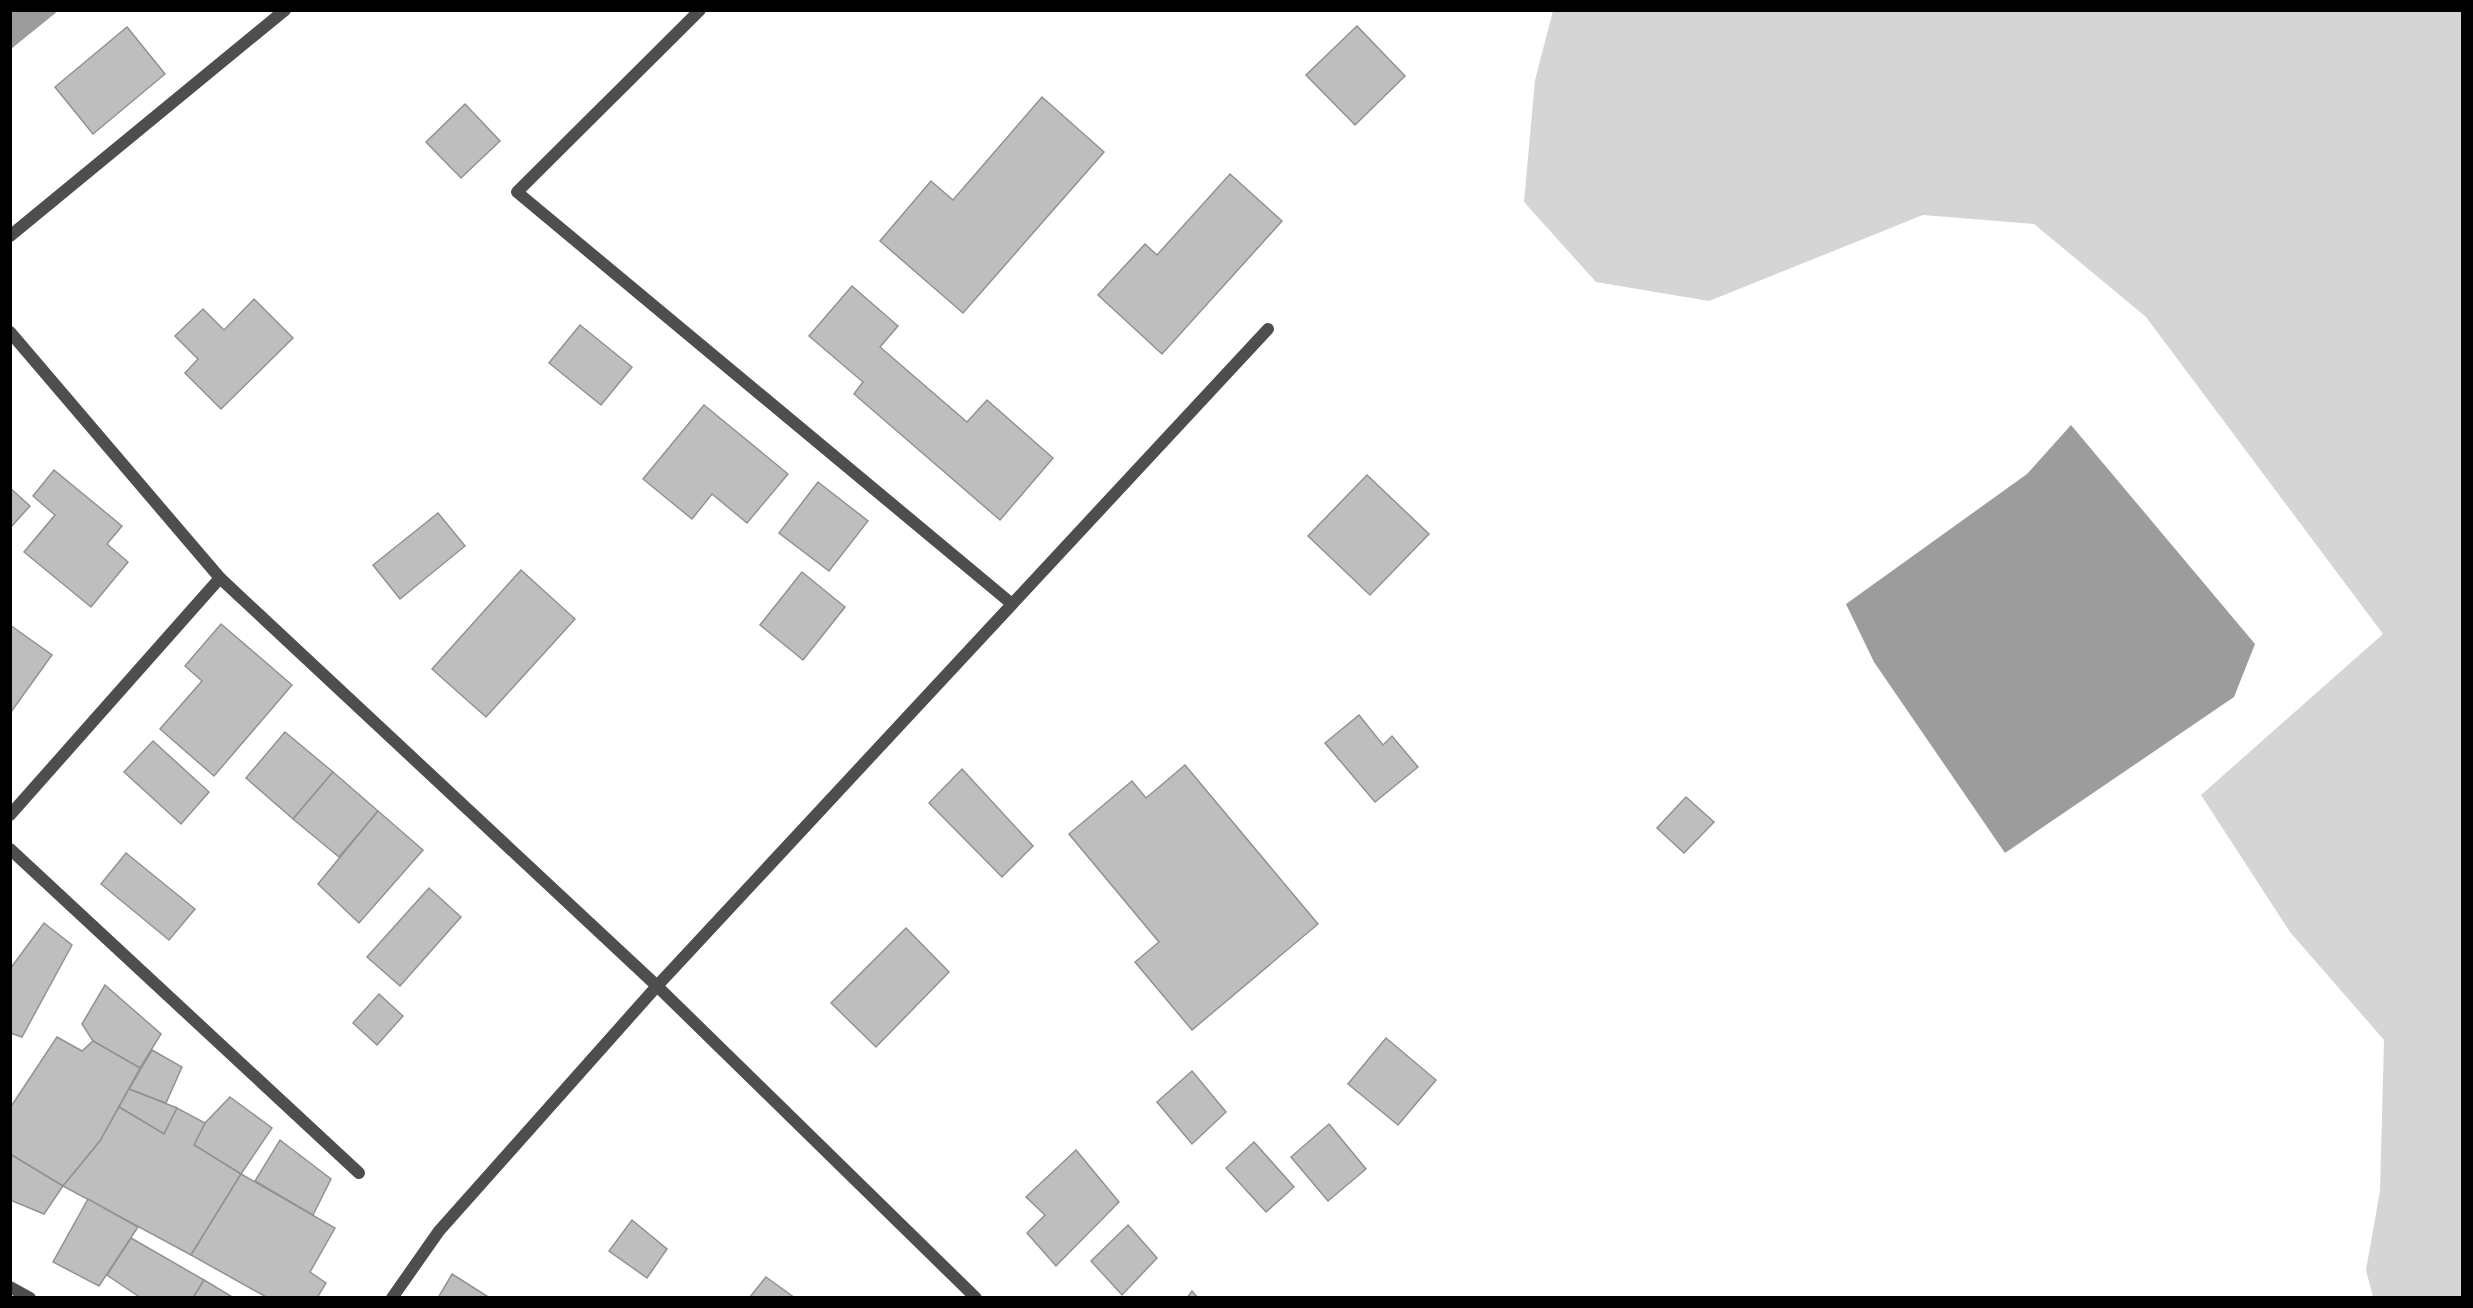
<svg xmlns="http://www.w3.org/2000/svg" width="2473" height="1308" viewBox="0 0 2473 1308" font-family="Signika,sans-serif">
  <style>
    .green { fill: #d5d5d5 }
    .water { fill: #9c9c9c }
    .building { fill: #bebebe; stroke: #929292; stroke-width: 1.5 }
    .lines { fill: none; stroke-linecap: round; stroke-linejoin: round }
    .lane { stroke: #4e4e4e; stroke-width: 12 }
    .street { stroke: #4e4e4e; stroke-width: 12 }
  </style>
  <rect width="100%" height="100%" fill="#fff"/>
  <path class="green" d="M1553,11H2462V1297H2373L2366,1270L2380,1191L2384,1040L2290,932L2201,795L2383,634L2146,317L2034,224L1923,215L1709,301L1596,282L1524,202L1535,80Z"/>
  <g class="water">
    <path d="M11,10H58V11L11,49Z"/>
    <path d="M2071,425L2255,644L2234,697L2005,853L1874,662L1846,604L2027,474Z"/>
  </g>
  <g class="building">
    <path d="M1357,26L1405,76L1355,125L1306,75Z"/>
    <path d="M127,27L165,74L93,134L55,87Z"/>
    <path d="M1042,97L1104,152L963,313L880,241L931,181L953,200Z"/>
    <path d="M465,104L500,141L461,178L426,142Z"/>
    <path d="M1230,174L1282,221L1162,354L1098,295L1145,244L1157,255Z"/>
    <path d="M852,286L898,326L880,347L967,422L987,400L1053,458L1000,520L854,394L863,382L809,336Z"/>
    <path d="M254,299L293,338L221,409L185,373L198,359L175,336L203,309L224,330Z"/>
    <path d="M580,325L632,367L601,405L549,363Z"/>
    <path d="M704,405L788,474L747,523L712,494L692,519L643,479Z"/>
    <path d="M54,470L122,526L107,544L128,562L91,607L24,552L55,515L33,496Z"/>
    <path d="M1367,475L1429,534L1370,595L1308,536Z"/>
    <path d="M818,482L868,521L829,571L779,533Z"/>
    <path d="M10,488L30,506L10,528Z"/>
    <path d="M438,513L465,546L400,599L373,565Z"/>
    <path d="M521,570L575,619L486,717L432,669Z"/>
    <path d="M802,572L845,607L803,660L760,625Z"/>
    <path d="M221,624L292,685L214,776L160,729L202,681L185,666Z"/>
    <path d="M10,625L52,655L11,712H10Z"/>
    <path d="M1359,715L1383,745L1392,736L1418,767L1375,802L1325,743Z"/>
    <path d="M285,732L333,772L293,819L246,778Z"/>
    <path d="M153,741L209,792L181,824L124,772Z"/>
    <path d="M1185,765L1318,924L1192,1030L1135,962L1159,942L1069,834L1132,781L1146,798Z"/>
    <path d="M962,769L1033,846L1002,877L929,803Z"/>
    <path d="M333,772L378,811L339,857L293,819Z"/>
    <path d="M1686,797L1714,822L1684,853L1657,828Z"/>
    <path d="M378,811L423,850L359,923L318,884Z"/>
    <path d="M126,853L195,909L169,940L101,884Z"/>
    <path d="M429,888L461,917L400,986L367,957Z"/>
    <path d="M44,923L72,945L22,1037L10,1033V969Z"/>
    <path d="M906,928L949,972L876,1047L831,1003Z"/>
    <path d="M105,985L161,1034L140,1068L93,1041L82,1024Z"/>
    <path d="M379,994L403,1016L377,1045L353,1023Z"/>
    <path d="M57,1037L82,1051L93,1041L140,1068L100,1141L63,1186L10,1154V1108Z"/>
    <path d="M1386,1038L1436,1080L1398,1125L1348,1084Z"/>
    <path d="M152,1050L182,1067L166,1103L129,1089Z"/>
    <path d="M1192,1071L1226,1112L1192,1144L1157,1102Z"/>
    <path d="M129,1089L177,1108L164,1134L119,1107Z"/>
    <path d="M230,1097L272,1128L241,1174L194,1145L205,1123Z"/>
    <path d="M119,1107L164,1134L177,1108L205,1123L194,1145L241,1174L191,1255L63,1186L100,1141Z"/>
    <path d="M1329,1124L1366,1169L1328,1201L1291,1157Z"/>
    <path d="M280,1140L331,1179L313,1215L255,1181Z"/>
    <path d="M1254,1142L1294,1187L1266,1212L1226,1168Z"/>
    <path d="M1076,1150L1119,1202L1056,1266L1027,1233L1045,1215L1026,1197Z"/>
    <path d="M10,1154L63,1186L44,1214L10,1200Z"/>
    <path d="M241,1174L335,1228L310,1272L326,1283L317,1298H268L191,1255Z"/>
    <path d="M88,1199L138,1227L99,1286L53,1262Z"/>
    <path d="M632,1220L667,1249L647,1278L609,1251Z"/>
    <path d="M1128,1225L1157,1258L1122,1295L1091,1261Z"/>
    <path d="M131,1238L204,1280L193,1298H141L107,1275Z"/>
    <path d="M452,1274L490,1298H438Z"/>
    <path d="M766,1277L795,1298H749Z"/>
    <path d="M204,1280L234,1298H193Z"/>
    <path d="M1192,1291L1198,1298H1187Z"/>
  </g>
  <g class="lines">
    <path class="lane" d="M10,849L359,1173"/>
    <g class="street">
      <path d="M700,10L517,192L1012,604"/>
      <path d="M10,236L285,10"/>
      <path d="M10,332L220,578L657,986L976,1298"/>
      <path d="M10,815L220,578"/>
      <path d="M10,1287L30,1298"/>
      <path d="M392,1298L439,1231L657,986L1268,329"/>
    </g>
  </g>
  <rect width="2473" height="1308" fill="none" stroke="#000000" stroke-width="24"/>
</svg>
